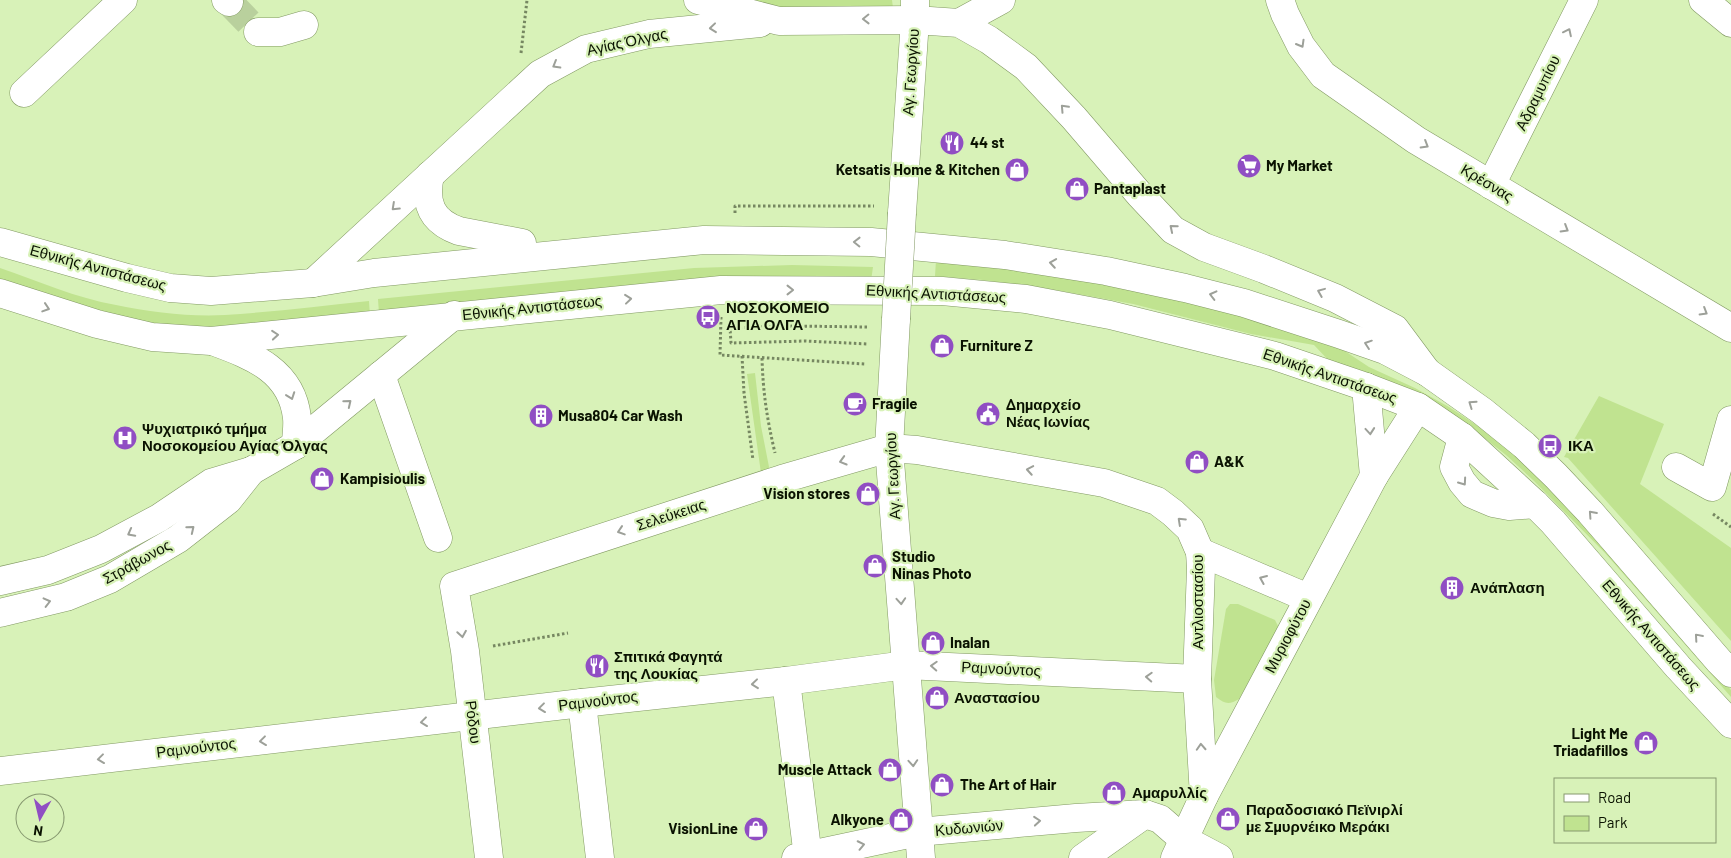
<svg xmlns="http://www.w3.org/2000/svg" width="1731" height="858" viewBox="0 0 1731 858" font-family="Barlow,sans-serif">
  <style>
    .green { fill: #c0e390 }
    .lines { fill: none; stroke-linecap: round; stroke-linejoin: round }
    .minor-tunnel { stroke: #b9d09d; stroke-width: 28; stroke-dasharray: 28 14; stroke-linecap: butt }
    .minor-casing { stroke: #829963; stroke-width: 29 }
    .major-casing { stroke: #829963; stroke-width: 29 }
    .path { stroke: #768761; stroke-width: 3; stroke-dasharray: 2.5 2.5; stroke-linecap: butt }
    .minor { stroke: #fff; stroke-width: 28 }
    .major { stroke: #fff; stroke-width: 28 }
    .minor-bridge-casing { stroke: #829963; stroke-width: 29; stroke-linecap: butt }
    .minor-bridge { stroke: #fff; stroke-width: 28 }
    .oneway { stroke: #9da099 }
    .labels { text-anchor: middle; stroke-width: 4.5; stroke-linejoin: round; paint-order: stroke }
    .street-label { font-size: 15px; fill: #0a1201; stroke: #d8f2b8 }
    .poi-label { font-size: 15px; font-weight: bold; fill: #0a1201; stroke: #d8f2b8; text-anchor: start }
  </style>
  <rect width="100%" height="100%" fill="#d8f2b8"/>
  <g class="green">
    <path d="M739,0H892L893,8L797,13Z"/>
    <path d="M936,260L1039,271L1176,298L1261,322L1319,334L1369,367L1415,388L1449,407L1484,430L1521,461L1609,550L1731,690V697L1605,553L1534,481L1506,455L1474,430L1332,364L1314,345L1251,334L1133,304L1056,290L983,280L935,276Z"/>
    <path d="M792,265L873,267L871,281L379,314L378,299L694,268Z"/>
    <path d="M0,268C38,281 76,298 116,305C151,312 189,317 225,315C273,312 321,306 369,301L370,316L263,326L165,328L0,285Z"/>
    <path d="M755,373L761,426L770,472L761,473L747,374Z"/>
    <path d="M1599,396L1664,424L1640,484L1731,548V641L1568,458L1564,457Z"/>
    <path d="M1230,604H1238L1275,620L1278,626L1276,634L1239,699C1229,705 1225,704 1216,697L1214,680L1226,609Z"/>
  </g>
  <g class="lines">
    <path class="minor-tunnel" d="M229,2L258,32"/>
    <defs>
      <g id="minor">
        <path d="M226,0L229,2"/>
        <path d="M698,0L779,21L915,20L959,23L989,40L1026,67L1074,118L1140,195L1173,230L1204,247L1264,269L1335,298L1395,329L1427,372"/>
        <path d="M1280,0L1285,14L1301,46L1323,75L1416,140L1731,328"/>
        <path d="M1703,0L1731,23"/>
        <path d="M959,23L1001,0"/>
        <path d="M258,32H280L304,25"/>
        <path d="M24,93L123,0"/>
        <path d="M430,175C424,203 431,221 459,231L522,243"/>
        <path d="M1491,185L1584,0"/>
        <path d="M902,213L915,20V0"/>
        <path d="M313,283L540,74L586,49L649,34L760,23"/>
        <path d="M896,319L889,448L921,858"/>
        <path d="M381,375L438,538"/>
        <path d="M1366,387L1374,476"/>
        <path d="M1462,437L1454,467L1462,482L1472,494L1493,503L1509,506L1535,504"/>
        <path d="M1676,467L1712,487L1731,420"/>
        <path d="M1200,552L1308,598"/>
        <path d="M0,581L48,570L101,549L159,518L211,483L251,471L296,445L454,315"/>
        <path d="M0,613L66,597L110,579L178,539L228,500L251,471"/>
        <path d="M786,681L808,857"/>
        <path d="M582,703L600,858"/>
        <path d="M0,771L582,703L786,681L906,665L1197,679"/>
        <path d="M489,858L465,651L454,586L782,479L889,448L917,450L1104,483L1157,501L1173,513L1190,529L1200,552L1201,568L1197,679L1204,796"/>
        <path d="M796,858L918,832L1076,818L1145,814L1160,819L1183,839L1219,858"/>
        <path d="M1083,858L1145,814"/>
        <path d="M1175,858L1204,796L1374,476L1418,407"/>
      </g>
      <g id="major">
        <path d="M0,242L127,278L170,288L211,291L313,283L374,273L704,240L871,242L1005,255L1106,271L1185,288L1244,303L1339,334L1385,350L1427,372L1482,411L1524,445L1556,476L1590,512L1719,661L1731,673"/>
        <path d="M0,293L97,324L152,337L211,341L721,290L942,291L1026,299L1110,315L1275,356L1366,387L1418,407L1462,437L1535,504L1553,522L1678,667L1731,724"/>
        <path d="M215,342C253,356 292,371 297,418C298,427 296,436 296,445"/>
      </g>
    </defs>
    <use href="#minor" class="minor-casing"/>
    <use href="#major" class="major-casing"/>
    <g class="path">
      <path d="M521,53L527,0"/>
      <path d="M735,213V206H874"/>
      <path d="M721,317L720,355L865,364"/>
      <path d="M867,327L795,326L730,328L731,343L806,341L867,344"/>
      <path d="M742,356L744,393L753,460"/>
      <path d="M762,358C763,393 767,419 775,453"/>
      <path d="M1713,514L1731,527"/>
      <path d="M493,646L568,633"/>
    </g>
    <use href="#minor" class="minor"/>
    <use href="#major" class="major"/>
    <defs>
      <path id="minor-bridge" d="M896,319L902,213"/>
    </defs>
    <use href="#minor-bridge" class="minor-bridge-casing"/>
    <use href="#minor-bridge" class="minor-bridge"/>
  </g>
  <defs><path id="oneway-chevron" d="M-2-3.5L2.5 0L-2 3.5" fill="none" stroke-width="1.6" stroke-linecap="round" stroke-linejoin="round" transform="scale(1.25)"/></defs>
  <g class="oneway">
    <use href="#oneway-chevron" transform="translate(866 19) rotate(179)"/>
    <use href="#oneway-chevron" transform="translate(713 28) rotate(174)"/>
    <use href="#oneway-chevron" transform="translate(1568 32) rotate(-64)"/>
    <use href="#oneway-chevron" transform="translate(1301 44) rotate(60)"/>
    <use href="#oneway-chevron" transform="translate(556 65) rotate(150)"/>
    <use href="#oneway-chevron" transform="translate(1064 108) rotate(-133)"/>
    <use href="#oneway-chevron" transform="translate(1425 145) rotate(31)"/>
    <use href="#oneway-chevron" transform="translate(395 207) rotate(137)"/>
    <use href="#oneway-chevron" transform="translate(1173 228) rotate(-140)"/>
    <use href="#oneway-chevron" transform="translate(1565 229) rotate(31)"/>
    <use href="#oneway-chevron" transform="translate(857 242) rotate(-179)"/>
    <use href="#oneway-chevron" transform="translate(1053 263) rotate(-171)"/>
    <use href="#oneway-chevron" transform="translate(790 290)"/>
    <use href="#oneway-chevron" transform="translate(1321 292) rotate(-158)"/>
    <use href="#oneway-chevron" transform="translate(1213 295) rotate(-166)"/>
    <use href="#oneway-chevron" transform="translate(628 299) rotate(-6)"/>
    <use href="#oneway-chevron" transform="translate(46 308) rotate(18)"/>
    <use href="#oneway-chevron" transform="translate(1704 312) rotate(31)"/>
    <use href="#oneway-chevron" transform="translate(275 335) rotate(-5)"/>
    <use href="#oneway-chevron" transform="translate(1368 344) rotate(-161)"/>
    <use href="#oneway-chevron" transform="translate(291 396) rotate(70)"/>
    <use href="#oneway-chevron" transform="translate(348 403) rotate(-39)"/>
    <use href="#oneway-chevron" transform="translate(1472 404) rotate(-145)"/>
    <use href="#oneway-chevron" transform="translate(1370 431) rotate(85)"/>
    <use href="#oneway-chevron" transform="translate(843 461) rotate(164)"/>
    <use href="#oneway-chevron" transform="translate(1030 470) rotate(-170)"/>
    <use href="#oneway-chevron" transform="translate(1463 482) rotate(55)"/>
    <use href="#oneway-chevron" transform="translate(1592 514) rotate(-132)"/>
    <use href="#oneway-chevron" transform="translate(1181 521) rotate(-137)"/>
    <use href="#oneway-chevron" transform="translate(191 529) rotate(-39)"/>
    <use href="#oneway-chevron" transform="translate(621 531) rotate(162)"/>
    <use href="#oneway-chevron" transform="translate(131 533) rotate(152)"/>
    <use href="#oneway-chevron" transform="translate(1263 579) rotate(-157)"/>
    <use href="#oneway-chevron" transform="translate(901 601) rotate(86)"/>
    <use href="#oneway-chevron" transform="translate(47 602) rotate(-14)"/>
    <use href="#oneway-chevron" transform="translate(462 634) rotate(81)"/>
    <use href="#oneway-chevron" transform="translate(1698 637) rotate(-131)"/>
    <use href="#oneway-chevron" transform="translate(934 666) rotate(-177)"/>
    <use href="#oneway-chevron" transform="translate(1149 677) rotate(-177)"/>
    <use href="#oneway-chevron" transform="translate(755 684) rotate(174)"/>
    <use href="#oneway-chevron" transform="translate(542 708) rotate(173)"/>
    <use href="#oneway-chevron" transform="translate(424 722) rotate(173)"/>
    <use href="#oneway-chevron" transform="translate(263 741) rotate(173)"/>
    <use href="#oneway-chevron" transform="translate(1201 747) rotate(-93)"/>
    <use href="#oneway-chevron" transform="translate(101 759) rotate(173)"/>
    <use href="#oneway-chevron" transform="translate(913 763) rotate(86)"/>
    <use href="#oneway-chevron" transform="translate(1037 821) rotate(-5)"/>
    <use href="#oneway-chevron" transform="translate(861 845) rotate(-12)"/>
  </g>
  <defs>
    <symbol id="restaurant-disc" viewBox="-11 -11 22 22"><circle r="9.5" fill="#904ec3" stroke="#d8f2b8"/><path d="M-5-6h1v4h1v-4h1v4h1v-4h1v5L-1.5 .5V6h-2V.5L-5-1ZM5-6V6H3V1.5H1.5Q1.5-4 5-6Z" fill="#fff"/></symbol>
    <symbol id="supermarket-disc" viewBox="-11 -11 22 22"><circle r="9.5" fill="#904ec3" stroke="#d8f2b8"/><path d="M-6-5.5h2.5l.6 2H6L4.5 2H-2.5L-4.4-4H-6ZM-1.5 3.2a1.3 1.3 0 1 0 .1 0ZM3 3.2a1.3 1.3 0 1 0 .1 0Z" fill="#fff"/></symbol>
    <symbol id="shop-disc" viewBox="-11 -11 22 22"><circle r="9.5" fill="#904ec3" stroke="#d8f2b8"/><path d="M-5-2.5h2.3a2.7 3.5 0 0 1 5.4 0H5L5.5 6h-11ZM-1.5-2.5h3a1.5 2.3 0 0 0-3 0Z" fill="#fff"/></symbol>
    <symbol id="bus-disc" viewBox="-11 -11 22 22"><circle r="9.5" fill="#904ec3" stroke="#d8f2b8"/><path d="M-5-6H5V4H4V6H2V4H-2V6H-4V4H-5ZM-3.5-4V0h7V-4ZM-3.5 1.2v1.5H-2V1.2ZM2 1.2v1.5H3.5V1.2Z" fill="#fff"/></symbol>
    <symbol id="cafe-disc" viewBox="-11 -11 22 22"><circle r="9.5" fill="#904ec3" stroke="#d8f2b8"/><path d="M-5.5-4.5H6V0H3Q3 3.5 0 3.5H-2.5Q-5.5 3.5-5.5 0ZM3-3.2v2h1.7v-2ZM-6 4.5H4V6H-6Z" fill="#fff"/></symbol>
    <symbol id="civic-disc" viewBox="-11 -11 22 22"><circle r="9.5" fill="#904ec3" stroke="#d8f2b8"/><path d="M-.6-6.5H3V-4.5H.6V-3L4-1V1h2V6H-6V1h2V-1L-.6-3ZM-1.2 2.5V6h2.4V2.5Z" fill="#fff"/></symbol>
    <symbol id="building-disc" viewBox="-11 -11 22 22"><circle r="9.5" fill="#904ec3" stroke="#d8f2b8"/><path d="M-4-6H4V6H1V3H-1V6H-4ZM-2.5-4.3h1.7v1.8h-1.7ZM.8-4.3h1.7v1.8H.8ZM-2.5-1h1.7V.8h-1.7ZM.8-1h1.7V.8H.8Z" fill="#fff"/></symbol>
    <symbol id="hospital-disc" viewBox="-11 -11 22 22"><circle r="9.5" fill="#904ec3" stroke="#d8f2b8"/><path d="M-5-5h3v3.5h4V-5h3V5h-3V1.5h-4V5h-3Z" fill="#fff"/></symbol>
  </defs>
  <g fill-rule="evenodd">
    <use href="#restaurant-disc" x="938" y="129" width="28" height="28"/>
    <use href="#supermarket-disc" x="1235" y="152" width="28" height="28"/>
    <use href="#shop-disc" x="1003" y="156" width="28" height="28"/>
    <use href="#shop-disc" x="1063" y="175" width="28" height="28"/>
    <use href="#bus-disc" x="694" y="303" width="28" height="28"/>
    <use href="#shop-disc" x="928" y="332" width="28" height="28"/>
    <use href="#cafe-disc" x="841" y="390" width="28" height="28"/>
    <use href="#civic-disc" x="974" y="400" width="28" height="28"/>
    <use href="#building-disc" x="527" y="402" width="28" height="28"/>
    <use href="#hospital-disc" x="111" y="424" width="28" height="28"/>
    <use href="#bus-disc" x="1536" y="432" width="28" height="28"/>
    <use href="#shop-disc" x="1183" y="448" width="28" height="28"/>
    <use href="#shop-disc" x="308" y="465" width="28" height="28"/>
    <use href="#shop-disc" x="854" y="480" width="28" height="28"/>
    <use href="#shop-disc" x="861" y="552" width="28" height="28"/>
    <use href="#building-disc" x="1438" y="574" width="28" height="28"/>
    <use href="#shop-disc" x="919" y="629" width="28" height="28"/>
    <use href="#restaurant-disc" x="583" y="652" width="28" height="28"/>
    <use href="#shop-disc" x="923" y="684" width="28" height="28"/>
    <use href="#shop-disc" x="1632" y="729" width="28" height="28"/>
    <use href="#shop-disc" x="876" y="756" width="28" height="28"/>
    <use href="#shop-disc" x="928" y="771" width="28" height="28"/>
    <use href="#shop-disc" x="1100" y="779" width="28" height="28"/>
    <use href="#shop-disc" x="1214" y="805" width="28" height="28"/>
    <use href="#shop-disc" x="887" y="806" width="28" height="28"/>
    <use href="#shop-disc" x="742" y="815" width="28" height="28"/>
  </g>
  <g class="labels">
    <g class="street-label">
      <text transform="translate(627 42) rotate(-12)" y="5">Αγίας Όλγας</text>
      <text transform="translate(911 72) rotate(-86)" y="5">Αγ. Γεωργίου</text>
      <text transform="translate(1538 93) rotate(-64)" y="5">Αδραμυπίου</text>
      <text transform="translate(1487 183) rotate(31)" y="5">Κρέσνας</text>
      <text transform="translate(98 268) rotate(15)" y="5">Εθνικής Αντιστάσεως</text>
      <text transform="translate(936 294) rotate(3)" y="5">Εθνικής Αντιστάσεως</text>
      <text transform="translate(532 308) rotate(-6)" y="5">Εθνικής Αντιστάσεως</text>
      <text transform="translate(1330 376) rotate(19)" y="5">Εθνικής Αντιστάσεως</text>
      <text transform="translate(893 476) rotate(-93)" y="5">Αγ. Γεωργίου</text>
      <text transform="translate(671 515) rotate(-18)" y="5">Σελεύκειας</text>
      <text transform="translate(137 562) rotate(-29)" y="5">Στράβωνος</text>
      <text transform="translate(1198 602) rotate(-90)" y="5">Αντλιοστασίου</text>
      <text transform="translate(1651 635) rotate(49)" y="5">Εθνικής Αντιστάσεως</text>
      <text transform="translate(1288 636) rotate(-62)" y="5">Μυριοφύτου</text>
      <text transform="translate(1001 669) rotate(3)" y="5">Ραμνούντος</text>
      <text transform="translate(598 701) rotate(-7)" y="5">Ραμνούντος</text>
      <text transform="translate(473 722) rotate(83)" y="5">Ρόδου</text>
      <text transform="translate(196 748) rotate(-7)" y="5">Ραμνούντος</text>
      <text transform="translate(969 828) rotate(-5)" y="5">Κυδωνιών</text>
    </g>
    <g class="poi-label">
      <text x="970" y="148">44 st</text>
      <text x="1266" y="171">My Market</text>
      <text x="1000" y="175" text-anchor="end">Ketsatis Home &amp; Kitchen</text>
      <text x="1094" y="194">Pantaplast</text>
      <text x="726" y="313">ΝΟΣΟΚΟΜΕΙΟ<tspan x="726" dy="17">ΑΓΙΑ ΟΛΓΑ</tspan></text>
      <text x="960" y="351">Furniture Z</text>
      <text x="872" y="409">Fragile</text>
      <text x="1006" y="410">Δημαρχείο<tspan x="1006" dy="17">Νέας Ιωνίας</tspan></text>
      <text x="558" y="421">Musa804 Car Wash</text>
      <text x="142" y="434">Ψυχιατρικό τμήμα<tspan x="142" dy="17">Νοσοκομείου Αγίας Όλγας</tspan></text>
      <text x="1568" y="451">ΙΚΑ</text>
      <text x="1214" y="467">A&amp;K</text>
      <text x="340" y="484">Kampisioulis</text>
      <text x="850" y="499" text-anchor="end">Vision stores</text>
      <text x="892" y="562">Studio<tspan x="892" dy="17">Ninas Photo</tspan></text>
      <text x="1470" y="593">Ανάπλαση</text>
      <text x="950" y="648">Inalan</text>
      <text x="614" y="662">Σπιτικά Φαγητά<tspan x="614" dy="17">της Λουκίας</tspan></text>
      <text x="954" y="703">Αναστασίου</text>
      <text x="1628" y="739" text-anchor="end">Light Me<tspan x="1628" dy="17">Triadafillos</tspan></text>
      <text x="872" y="775" text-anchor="end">Muscle Attack</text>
      <text x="960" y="790">The Art of Hair</text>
      <text x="1132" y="798">Αμαρυλλίς</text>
      <text x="1246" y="815">Παραδοσιακό Πεϊνιρλί<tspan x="1246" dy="17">με Σμυρνέικο Μεράκι</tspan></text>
      <text x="884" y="825" text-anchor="end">Alkyone</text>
      <text x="738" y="834" text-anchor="end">VisionLine</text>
    </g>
  </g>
  <rect x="1554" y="778" width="162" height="65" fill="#d8f2b8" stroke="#86986f"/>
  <rect x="1564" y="794" width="25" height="8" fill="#ffffff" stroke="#86986f"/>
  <text x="1598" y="803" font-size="15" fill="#0a1201">Road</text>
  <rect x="1564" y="816" width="25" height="15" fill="#c0e390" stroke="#86986f"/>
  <text x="1598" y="828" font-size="15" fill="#0a1201">Park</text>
  <g transform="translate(40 818) rotate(188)"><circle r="24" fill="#d8f2b8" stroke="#86986f"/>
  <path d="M0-4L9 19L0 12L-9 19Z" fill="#904ec3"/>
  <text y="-8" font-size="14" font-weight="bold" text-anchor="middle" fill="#0a1201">N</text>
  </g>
</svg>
